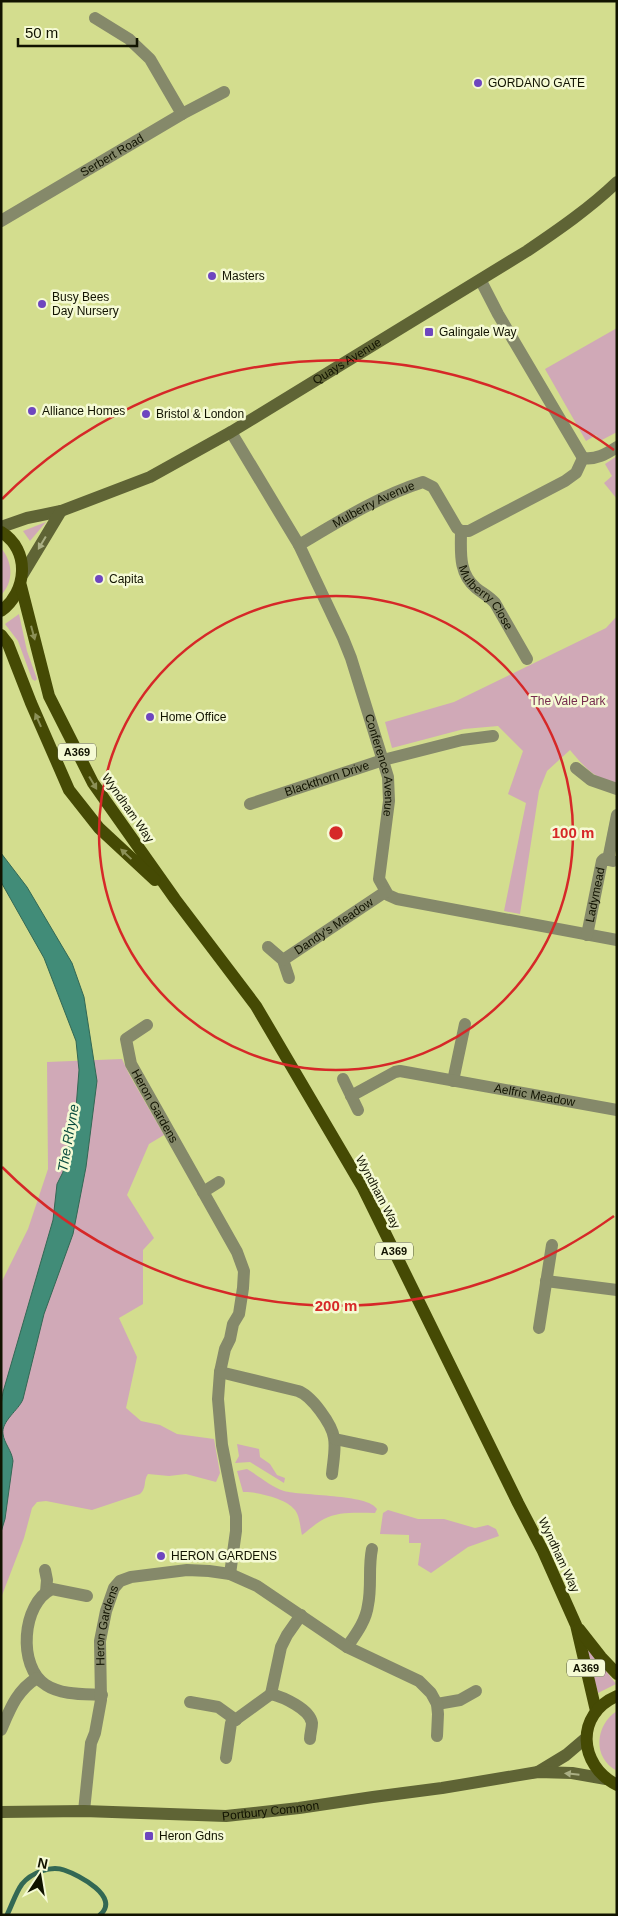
<svg xmlns="http://www.w3.org/2000/svg" width="618" height="1916" viewBox="0 0 618 1916" font-family="Arial,sans-serif">
  <style>
    .green { fill: #d0a9b7 }
    .water { fill: #418c78; stroke: #336854 }
    .lines { fill: none; stroke-linecap: round; stroke-linejoin: round }
    .stream { stroke: #336854; stroke-width: 5 }
    .street { stroke: #85896a; stroke-width: 12 }
    .secondary { stroke: #5f6435; stroke-width: 12 }
    .primary { stroke: #454a04; stroke-width: 12 }
    .oneway { fill: #aaaf84 }
    .oneway2 { fill: #8b9057 }
    .ring { fill: none; stroke: #d62828; stroke-width: 2.5 }
    .poi-dot { fill: #6e46bf; stroke: #f5fad4; stroke-width: 2 }
    .labels { text-anchor: middle; stroke-width: 5; stroke-linejoin: round; paint-order: stroke }
    .shield { fill: #f5fad4; stroke: #555840; stroke-width: 1 }
    .shield-label { font-size: 11px; font-weight: bold; fill: #111300 }
    .poi-label { font-size: 12px; fill: #111300; stroke: #f5fad4; text-anchor: start }
    .street-label { font-size: 12px; fill: #111300; stroke: #f5fad4 }
    .park-label { font-size: 12px; fill: #762c4e; stroke: #f5fad4 }
    .water-label { font-size: 14px; font-style: italic; fill: #0b4c3e; stroke: #f5fad4 }
    .centre { fill: #d62828; stroke: #f5fad4; stroke-width: 2.5 }
    .ring-label { font-size: 15px; text-anchor: middle; font-weight: bold; fill: #d62828; stroke: #f5fad4; stroke-width: 5; stroke-linejoin: round; paint-order: stroke }
  </style>
  <rect width="100%" height="100%" fill="#d3dd8e"/>
  <g class="green">
    <path d="M617,328V432L600,441L596,435L586,441L545,369Z"/>
    <path d="M617,456V499L604,483L612,476L605,464Z"/>
    <path d="M46,522L30,541L23,531Z"/>
    <path d="M1,548C13,562 14,582 1,595Z"/>
    <path d="M19,614L27,651L37,679L35,681L32,679L18,641L5,624Z"/>
    <path d="M617,616V785C593,777 586,769 570,750L547,771L539,791L520,914L504,911L526,803L508,794L523,751L498,726L464,729L392,748L385,722L454,702L606,628Z"/>
    <path d="M122,1059L129,1074L164,1135L149,1144L127,1195L154,1238L143,1250V1304L119,1318L137,1357L126,1408L141,1421L160,1425L177,1434L214,1439L220,1473L216,1482L186,1474L169,1476L148,1474C143,1481 147,1488 140,1494L92,1510L46,1501L37,1502L32,1508L24,1538L1,1598V1283L28,1229L48,1169L47,1062Z"/>
    <path d="M237,1444L259,1449L260,1457L270,1464L277,1475L285,1478L284,1483L250,1462L235,1463L239,1456Z"/>
    <path d="M247,1469C259,1476 270,1486 284,1491C301,1496 369,1494 377,1509L375,1513C359,1513 339,1511 324,1519C316,1523 309,1530 302,1535C300,1527 300,1515 294,1509C287,1499 255,1491 243,1492L237,1471Z"/>
    <path d="M388,1510L418,1519H444L475,1528L488,1525L496,1529L499,1536L468,1547L431,1573L418,1565L421,1543H409V1535L380,1534L383,1513Z"/>
    <path d="M590,1650L616,1684L598,1693L586,1652Z"/>
    <path d="M617,1711V1771C592,1758 595,1725 617,1711Z"/>
  </g>
  <path class="water" d="M1,853L27,887L72,963L84,997L97,1081L86,1167L73,1234L44,1314L23,1399C19,1410 1,1421 3,1434C4,1443 12,1451 13,1461L5,1519L1,1532V1405L3,1392L53,1220L57,1184L63,1172L64,1156L69,1144L76,1108L79,1070L76,1041L44,958L1,882Z"/>
  <g class="lines">
    <path class="stream" d="M7,1915C12,1905 16,1892 22,1884C31,1873 51,1865 64,1870C79,1875 121,1897 100,1915"/>
    <g class="street">
      <path d="M95,18L129,39L150,59L182,114"/>
      <path id="s1" d="M1,221L182,114L224,92"/>
      <path d="M481,281L498,314L583,458"/>
      <path id="s2" d="M231,432L299,545L343,638L351,658L388,777L389,801L379,879L388,895L397,899L617,940"/>
      <path d="M583,458C596,460 606,454 617,447"/>
      <path id="s3" d="M461,531C461,551 458,573 476,588C482,593 489,596 495,603L527,659"/>
      <path id="s4" d="M299,545C338,522 379,496 423,482L433,487L457,528L461,531H469L565,481L576,473L583,458"/>
      <path d="M576,768L591,780L617,789"/>
      <path id="s5" d="M250,804L383,760L462,740L493,736"/>
      <path d="M608,860L617,815"/>
      <path id="s6" d="M587,935L602,861L604,859L613,861"/>
      <path d="M268,947L283,960L289,978"/>
      <path id="s7" d="M283,960L385,892"/>
      <path id="s8" d="M147,1025L126,1039L131,1064L237,1252L244,1271L243,1288L239,1314L233,1324L230,1339L225,1349L220,1372L218,1399L222,1445L236,1516V1531L230,1574"/>
      <path d="M343,1079L358,1110"/>
      <path d="M453,1081L465,1024"/>
      <path id="s9" d="M351,1096L395,1072L400,1071L617,1110"/>
      <path d="M203,1192L219,1182"/>
      <path d="M546,1281L617,1290"/>
      <path d="M539,1328L552,1245"/>
      <path d="M220,1372L298,1391C311,1395 332,1424 334,1438C336,1449 333,1462 332,1474"/>
      <path d="M335,1439L382,1449"/>
      <path d="M45,1570L47,1580L46,1592"/>
      <path d="M87,1596L52,1589C22,1603 17,1667 46,1685C61,1695 84,1694 102,1695"/>
      <path d="M347,1647C356,1634 366,1621 368,1605C372,1586 368,1568 372,1549"/>
      <path d="M271,1694L281,1647L287,1635L301,1615"/>
      <path d="M190,1702L218,1707L236,1720"/>
      <path d="M437,1704L460,1700L476,1691"/>
      <path d="M1,1730C10,1709 17,1690 37,1678"/>
      <path d="M226,1758L231,1723L271,1694C283,1697 310,1709 312,1723C312,1729 310,1734 310,1739"/>
      <path id="s10" d="M84,1811L91,1743L95,1733L101,1700L100,1641L106,1611L114,1588L120,1581L131,1577L187,1570L209,1571L230,1574L257,1586L347,1647L419,1681L431,1693L437,1704L438,1714L437,1736"/>
    </g>
    <g class="secondary">
      <path id="s11" d="M1,527L27,518L61,511L150,477L231,432L527,251C558,230 590,208 617,182"/>
      <path d="M23,574L61,511"/>
      <path d="M538,1772L566,1755L586,1738"/>
      <path id="s12" d="M1,1812L84,1811L226,1816L299,1808L373,1797L442,1788L538,1772L572,1773L606,1779"/>
    </g>
    <g class="primary">
      <path d="M1,532C31,550 27,592 1,611"/>
      <path d="M21,586L49,696L93,783L175,899L256,1006L363,1188L518,1503L543,1551L576,1625L596,1711"/>
      <path d="M1,635L8,644L31,703L69,790L99,828L155,880"/>
      <path d="M579,1629L601,1657L617,1674"/>
      <path d="M617,1696C575,1714 578,1765 617,1785"/>
    </g>
  </g>
  <defs><path id="oneway-solid" d="M-6-.8H1V-3.2L6.5 0L1 3.2V.8H-6Z" transform="scale(1.25)"/></defs>
  <g class="oneway">
    <use href="#oneway-solid" transform="translate(42 543) rotate(121)"/>
    <use href="#oneway-solid" transform="translate(572 1774) rotate(-174)"/>
  </g>
  <g class="oneway2">
    <use href="#oneway-solid" transform="translate(33 633) rotate(75)"/>
    <use href="#oneway-solid" transform="translate(38 720) rotate(-114)"/>
    <use href="#oneway-solid" transform="translate(93 783) rotate(59)"/>
    <use href="#oneway-solid" transform="translate(126 854) rotate(-137)"/>
  </g>
  <g class="ring">
    <circle cx="336" cy="833" r="237"/>
    <path d="M614 1216A473 473 0 0 1 2 1167M2 499A473 473 0 0 1 614 450"/>
  </g>
  <g class="poi-dot">
    <circle cx="478" cy="83" r="5"/>
    <circle cx="212" cy="276" r="5"/>
    <circle cx="42" cy="304" r="5"/>
    <rect x="424" y="327" width="10" height="10" rx="2.5"/>
    <circle cx="32" cy="411" r="5"/>
    <circle cx="146" cy="414" r="5"/>
    <circle cx="99" cy="579" r="5"/>
    <circle cx="150" cy="717" r="5"/>
    <circle cx="161" cy="1556" r="5"/>
    <rect x="144" y="1831" width="10" height="10" rx="2.5"/>
  </g>
  <g class="labels">
    <g class="shield">
      <rect x="58" y="743.5" width="38" height="17" rx="4"/>
      <rect x="375" y="1242.5" width="38" height="17" rx="4"/>
      <rect x="567" y="1659.5" width="38" height="17" rx="4"/>
    </g>
    <g class="shield-label">
      <text x="77" y="756">A369</text>
      <text x="394" y="1255">A369</text>
      <text x="586" y="1672">A369</text>
    </g>
    <g class="poi-label">
      <text x="488" y="87">GORDANO GATE</text>
      <text x="222" y="280">Masters</text>
      <text x="52" y="301">Busy Bees<tspan x="52" dy="14">Day Nursery</tspan></text>
      <text x="439" y="336">Galingale Way</text>
      <text x="42" y="415">Alliance Homes</text>
      <text x="156" y="418">Bristol &amp; London</text>
      <text x="109" y="583">Capita</text>
      <text x="160" y="721">Home Office</text>
      <text x="171" y="1560">HERON GARDENS</text>
      <text x="159" y="1840">Heron Gdns</text>
    </g>
    <g class="street-label">
      <text dy="4" stroke="none"><textPath href="#s1" startOffset="129">Serbert Road</textPath></text>
      <text dy="4" stroke="none"><textPath href="#s11" startOffset="386">Quays Avenue</textPath></text>
      <text dy="4" stroke="none"><textPath href="#s4" startOffset="85">Mulberry Avenue</textPath></text>
      <text dy="4" stroke="none"><textPath href="#s3" startOffset="75">Mulberry Close</textPath></text>
      <text dy="4" stroke="none"><textPath href="#s2" startOffset="368">Conference Avenue</textPath></text>
      <text dy="4" stroke="none"><textPath href="#s5" startOffset="81">Blackthorn Drive</textPath></text>
      <text transform="translate(128 808) rotate(55)" y="4">Wyndham Way</text>
      <text dy="4" stroke="none"><textPath href="#s6" startOffset="41">Ladymead</textPath></text>
      <text dy="4" stroke="none"><textPath href="#s7" startOffset="61">Dandy's Meadow</textPath></text>
      <text dy="4" stroke="none"><textPath href="#s9" startOffset="192">Aelfric Meadow</textPath></text>
      <text dy="4" stroke="none"><textPath href="#s8" startOffset="99">Heron Gardens</textPath></text>
      <text transform="translate(378 1192) rotate(62)" y="4">Wyndham Way</text>
      <text transform="translate(559 1555) rotate(65)" y="4">Wyndham Way</text>
      <text dy="4" stroke="none"><textPath href="#s10" startOffset="188">Heron Gardens</textPath></text>
      <text dy="4" stroke="none"><textPath href="#s12" startOffset="270">Portbury Common</textPath></text>
    </g>
    <g class="park-label">
      <text x="568" y="705">The Vale Park</text>
    </g>
    <g class="water-label">
      <text transform="translate(68 1138) rotate(-80)" y="5">The Rhyne</text>
    </g>
  </g>
  <circle cx="336" cy="833" r="8" class="centre"/>
  <g class="ring-label">
    <text x="573" y="838">100 m</text>
    <text x="336" y="1311">200 m</text>
  </g>
  <rect width="618" height="1916" fill="none" stroke="#111300" stroke-width="5"/>
  <g transform="translate(40 1876) rotate(12)" stroke="#f5fad4" stroke-width="4" paint-order="stroke">
  <path d="M0-4L9 19L0 12L-9 19Z" fill="#111300"/>
  <text y="-8" font-size="14" font-weight="bold" text-anchor="middle" fill="#111300">N</text>
  </g>
  <path d="M18 38v8h119v-8" fill="none" stroke="#111300" stroke-width="2.5"/>
  <text x="25" y="38" font-size="15" fill="#111300" stroke="#f5fad4" stroke-width="4" paint-order="stroke">50 m</text>
</svg>
